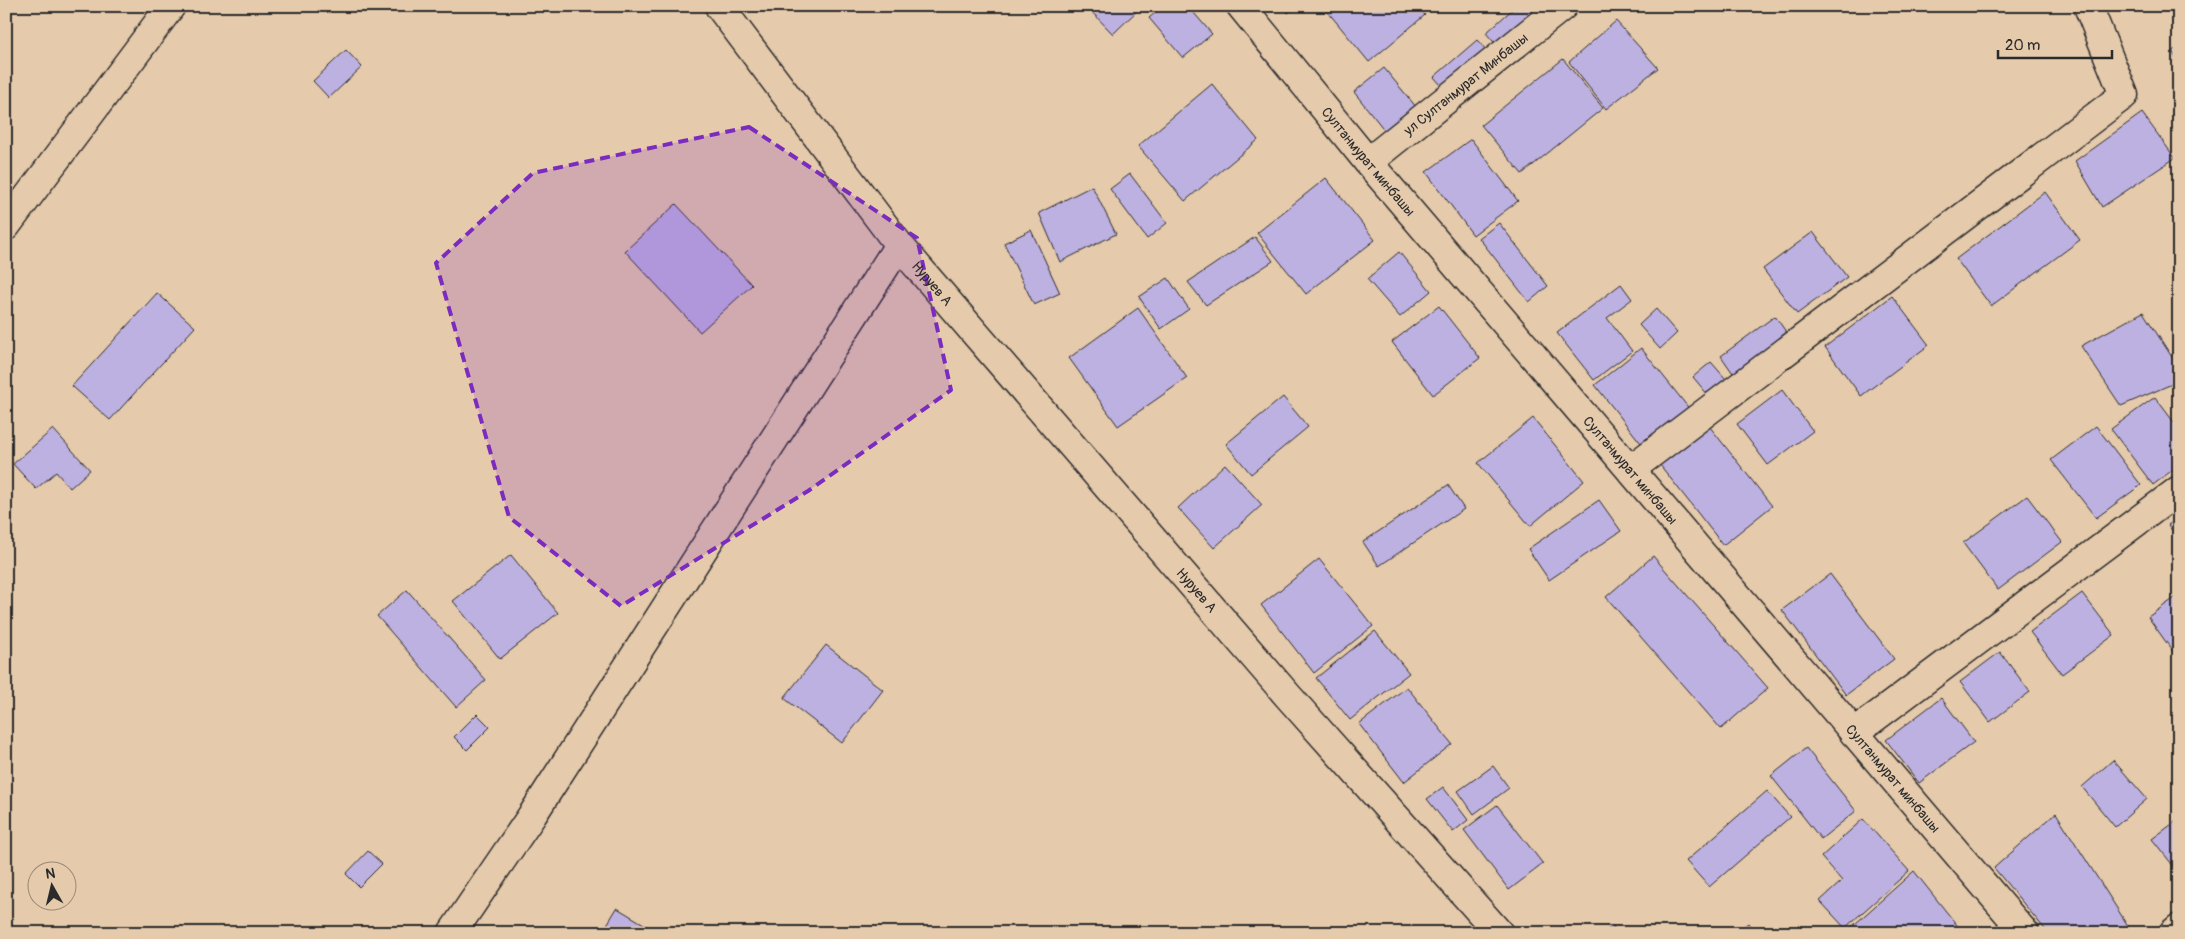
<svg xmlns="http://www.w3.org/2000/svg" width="2185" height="939" viewBox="0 0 2185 939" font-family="Pangolin,sans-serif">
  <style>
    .building { fill: #bdb1e2; stroke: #2b2b2b }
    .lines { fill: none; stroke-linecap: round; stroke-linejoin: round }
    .street-casing { stroke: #2b2b2b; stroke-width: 31 }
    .secondary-casing { stroke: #2b2b2b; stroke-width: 31 }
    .street { stroke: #e5caac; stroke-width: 28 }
    .secondary { stroke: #e5caac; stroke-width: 28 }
    .marked { fill: #7b2cbf; fill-opacity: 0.2; stroke: #7b2cbf; stroke-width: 4; stroke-dasharray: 10 6; stroke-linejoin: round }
    .labels { text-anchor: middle; stroke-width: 4; stroke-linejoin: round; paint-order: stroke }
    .street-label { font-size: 14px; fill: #2b2b2b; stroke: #e5caac }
  </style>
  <rect width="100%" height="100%" fill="#e5caac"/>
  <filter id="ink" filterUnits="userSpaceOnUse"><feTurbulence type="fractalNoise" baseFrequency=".02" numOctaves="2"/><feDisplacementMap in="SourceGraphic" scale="10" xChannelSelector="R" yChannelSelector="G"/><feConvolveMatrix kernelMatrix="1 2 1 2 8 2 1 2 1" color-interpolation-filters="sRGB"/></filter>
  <g filter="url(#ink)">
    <g class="building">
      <path d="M1086,6H1142L1113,34Z"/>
      <path d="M1163,6H1188L1212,34L1183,58L1149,18Z"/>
      <path d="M1283,6H1297L1288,13Z"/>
      <path d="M1323,6H1417L1425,15L1369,62Z"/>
      <path d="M1516,6H1538L1542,11L1499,48L1486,33Z"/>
      <path d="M1616,21L1658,68L1606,109L1569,62Z"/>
      <path d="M1477,40L1491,55L1447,92L1434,77Z"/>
      <path d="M2179,47V63L2172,51Z"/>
      <path d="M346,50L362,67L329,98L313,81Z"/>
      <path d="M1563,59L1603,108L1522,174L1481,125Z"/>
      <path d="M1384,68L1417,108L1386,132L1354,92Z"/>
      <path d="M1212,84L1258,140L1185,201L1138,146Z"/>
      <path d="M2142,113L2175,158L2102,207L2075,161Z"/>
      <path d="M1471,139L1518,201L1473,235L1426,172Z"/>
      <path d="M1130,174L1167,223L1147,239L1110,189Z"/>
      <path d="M1326,178L1375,240L1306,294L1257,233Z"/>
      <path d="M1092,186L1116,234L1060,262L1039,213Z"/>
      <path d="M2045,192L2080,240L1991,306L1956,259Z"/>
      <path d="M676,204L752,285L700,332L625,251Z"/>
      <path d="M1499,223L1548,286L1529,302L1479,238Z"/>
      <path d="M1031,230L1060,293L1034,305L1004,243Z"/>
      <path d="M1813,232L1847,277L1797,314L1763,269Z"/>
      <path d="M1255,237L1273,261L1206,305L1188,282Z"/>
      <path d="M1399,252L1431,291L1400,317L1367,279Z"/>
      <path d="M1168,278L1189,309L1161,329L1139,297Z"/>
      <path d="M1621,284L1632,299L1607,318L1632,351L1594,380L1557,333Z"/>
      <path d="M157,293L195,327L110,420L72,386Z"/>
      <path d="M1892,296L1929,345L1861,396L1825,347Z"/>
      <path d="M1439,306L1480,358L1433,395L1392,342Z"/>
      <path d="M1138,308L1187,378L1118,426L1069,358Z"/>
      <path d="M1656,309L1677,333L1660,349L1639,325Z"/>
      <path d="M2143,312L2179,368V381L2121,406L2081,346Z"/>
      <path d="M1775,316L1791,339L1737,379L1721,356Z"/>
      <path d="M1641,348L1691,411L1644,447L1595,385Z"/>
      <path d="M1711,362L1732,386L1714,402L1693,377Z"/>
      <path d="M1782,390L1813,431L1768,465L1737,424Z"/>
      <path d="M1283,397L1308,427L1251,474L1226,444Z"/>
      <path d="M2155,397L2179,429V465L2153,485L2111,429Z"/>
      <path d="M1533,418L1584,481L1530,526L1478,463Z"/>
      <path d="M2096,426L2141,485L2096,518L2051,460Z"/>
      <path d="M1710,427L1772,506L1723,545L1660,465Z"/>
      <path d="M53,429L90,470L70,488L56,472L36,489L13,464Z"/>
      <path d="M1225,464L1262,505L1214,548L1178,508Z"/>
      <path d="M1448,485L1464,509L1379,566L1363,542Z"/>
      <path d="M2027,496L2062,542L1998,590L1963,543Z"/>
      <path d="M1599,500L1621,531L1549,580L1528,549Z"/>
      <path d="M2179,517V540L2168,525Z"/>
      <path d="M511,555L558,613L500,659L453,601Z"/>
      <path d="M1653,556L1768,688L1721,729L1606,597Z"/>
      <path d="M1319,559L1373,626L1314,673L1261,605Z"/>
      <path d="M1830,574L1894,659L1846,695L1782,610Z"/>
      <path d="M407,590L486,680L456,707L377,616Z"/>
      <path d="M2082,593L2114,635L2062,674L2030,632Z"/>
      <path d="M2179,595V660L2148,617Z"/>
      <path d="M1375,631L1409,673L1350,720L1316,678Z"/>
      <path d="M826,645L883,690L842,743L784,698Z"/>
      <path d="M2000,652L2030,692L1990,722L1960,682Z"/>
      <path d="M1407,687L1452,744L1404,782L1359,724Z"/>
      <path d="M1941,698L1974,742L1919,783L1886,740Z"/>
      <path d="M477,714L490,727L467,750L454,737Z"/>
      <path d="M1806,748L1856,811L1821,839L1771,776Z"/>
      <path d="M2113,760L2147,799L2115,827L2082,787Z"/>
      <path d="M1493,766L1509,788L1474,814L1458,791Z"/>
      <path d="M1443,787L1468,820L1453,832L1427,799Z"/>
      <path d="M1767,791L1790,817L1709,887L1686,861Z"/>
      <path d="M1497,805L1543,864L1509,890L1464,830Z"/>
      <path d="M2056,813L2132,932V933H2048L1994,868Z"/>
      <path d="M1863,819L1909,871L1845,928L1820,901L1842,881L1821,857Z"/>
      <path d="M2179,819V873L2152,839Z"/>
      <path d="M368,851L382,864L359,887L346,874Z"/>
      <path d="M1914,871L1960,929L1956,933H1845Z"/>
      <path d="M617,908L659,933H602Z"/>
      <path d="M1748,923L1755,933H1736Z"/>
      <path d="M1613,926L1617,933H1603Z"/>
    </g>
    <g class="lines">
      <defs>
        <g id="street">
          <path id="s1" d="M719,6L899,245L1288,696L1499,933"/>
          <path id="s2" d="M1368,162L1563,6"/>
          <path d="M6,226L171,6"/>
          <path d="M1631,469L2124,95L2088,6"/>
          <path d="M1854,733L2179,490"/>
          <path d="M452,933L533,814L899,245"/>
          <path d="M2173,933L2179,928"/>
        </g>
        <g id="secondary">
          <path id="s3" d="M1241,6L1368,162L2025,933"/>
        </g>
      </defs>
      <use href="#street" class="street-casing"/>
      <use href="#secondary" class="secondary-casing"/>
      <use href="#street" class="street"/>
      <use href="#secondary" class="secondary"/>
    </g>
  </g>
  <path class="marked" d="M749,127L917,238L951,390L808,491L621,606L509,517L436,263L533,173Z"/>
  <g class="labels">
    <g class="street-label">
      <text dy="5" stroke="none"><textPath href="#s2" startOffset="125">ул Султанмурат Минбашы</textPath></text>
      <text dy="5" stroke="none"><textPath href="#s3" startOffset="201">Султанмурат минбашы</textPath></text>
      <text dy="5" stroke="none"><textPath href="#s1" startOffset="350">Нуруев А</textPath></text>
      <text dy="5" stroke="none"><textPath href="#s3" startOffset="606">Султанмурат минбашы</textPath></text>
      <text dy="5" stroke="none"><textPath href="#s1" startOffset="755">Нуруев А</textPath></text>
      <text dy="5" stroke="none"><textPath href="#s3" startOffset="1011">Султанмурат минбашы</textPath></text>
    </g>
  </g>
  <rect width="2185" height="939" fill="none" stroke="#e5caac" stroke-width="25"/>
  <rect x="12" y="12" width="2160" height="914" fill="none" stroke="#2b2b2b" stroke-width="2" filter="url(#ink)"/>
  <g transform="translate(52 886) rotate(352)"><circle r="24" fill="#e5caac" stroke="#9b8a78"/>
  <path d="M0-4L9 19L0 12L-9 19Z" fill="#2b2b2b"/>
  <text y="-8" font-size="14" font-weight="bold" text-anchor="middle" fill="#2b2b2b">N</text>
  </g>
  <path d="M1998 50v8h114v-8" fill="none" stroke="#2b2b2b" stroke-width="2.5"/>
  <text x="2005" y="50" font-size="15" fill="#2b2b2b" stroke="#e5caac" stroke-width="4" paint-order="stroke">20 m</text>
</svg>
